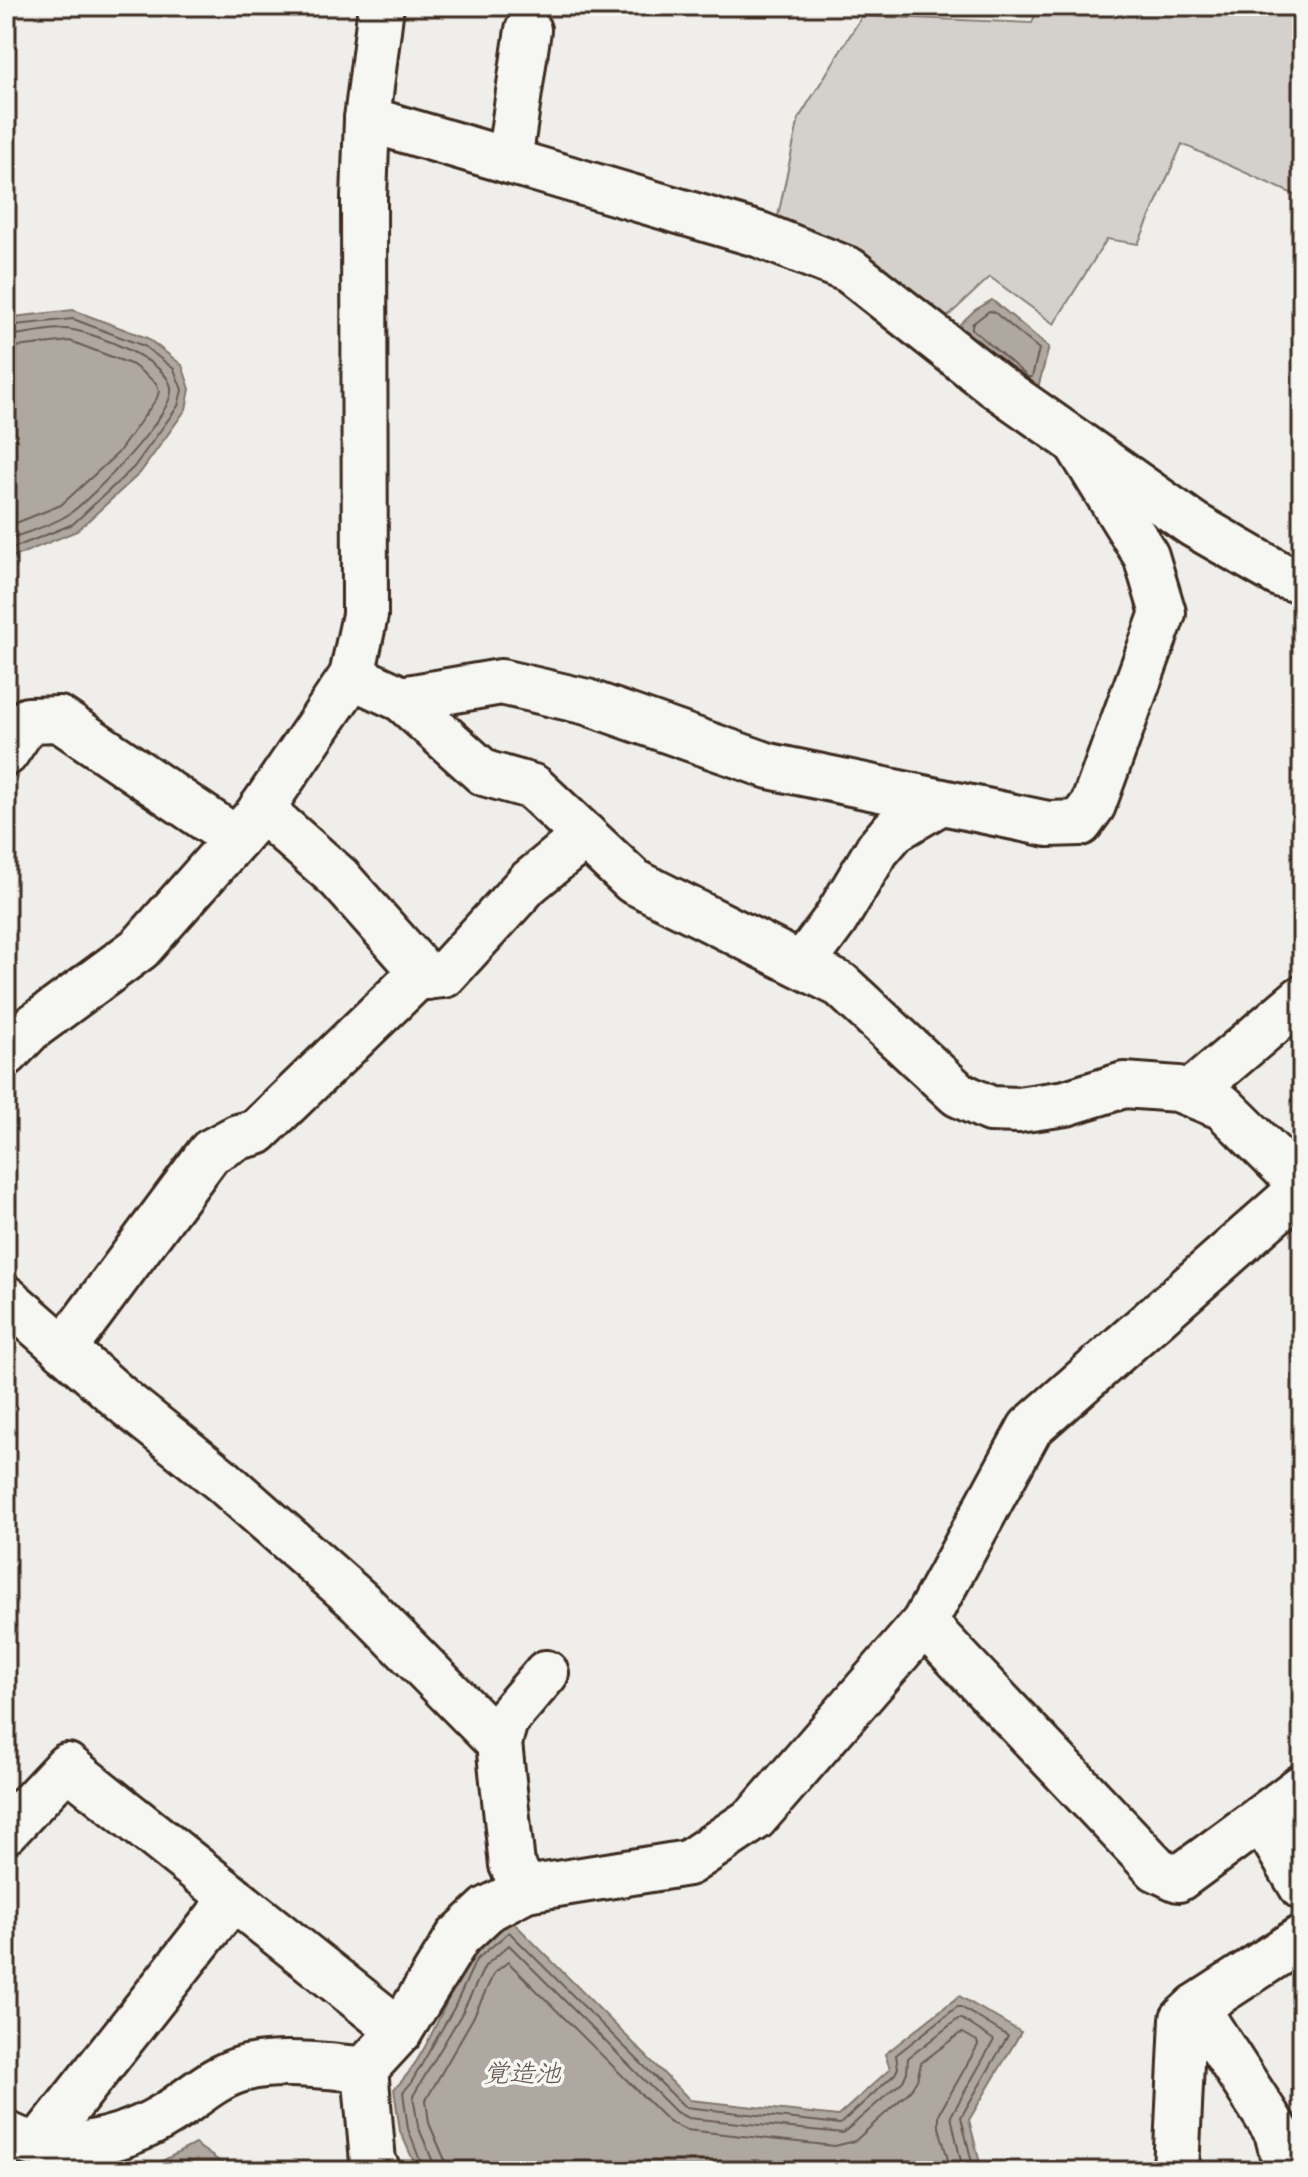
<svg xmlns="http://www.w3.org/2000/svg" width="1308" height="2177" viewBox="0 0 1308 2177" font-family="'Gochi Hand','Klee One',sans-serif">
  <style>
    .green { fill: #d4d1cc; stroke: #887e75; stroke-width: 2 }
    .water { fill: #afa8a1; stroke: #81766d; stroke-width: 2 }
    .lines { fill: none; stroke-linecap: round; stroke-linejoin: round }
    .shore { stroke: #695c52; stroke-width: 2 }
    .minor-casing { stroke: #3b2a1e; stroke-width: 50 }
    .minor { stroke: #f6f6f2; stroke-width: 44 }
    .labels { text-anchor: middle; stroke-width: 7; stroke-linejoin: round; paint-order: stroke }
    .water-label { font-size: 26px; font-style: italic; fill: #64564c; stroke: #f6f6f2 }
  </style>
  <rect width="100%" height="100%" fill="#efeeea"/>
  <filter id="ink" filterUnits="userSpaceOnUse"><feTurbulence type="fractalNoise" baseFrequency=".0125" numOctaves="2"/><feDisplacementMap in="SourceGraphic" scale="16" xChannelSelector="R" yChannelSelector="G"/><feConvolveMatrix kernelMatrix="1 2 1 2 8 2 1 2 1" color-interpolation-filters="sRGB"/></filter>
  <g filter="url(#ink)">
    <path class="green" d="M1038,6H1302V198L1182,144L1138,244L1107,239L1054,324L990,277L940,324L843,243L778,216L799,118L862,16L1032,23Z"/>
    <g class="water">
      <path d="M992,300L1049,347L1036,395L957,327L975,310Z"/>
      <path d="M73,310L147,338L182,365L190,389L186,409L140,473L77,531L6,560V318Z"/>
      <path d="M510,1919L690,2100L838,2116L890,2069L885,2054L959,1996L1021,2032L969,2120L982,2171H418L400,2131L394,2089C427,2059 446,1997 468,1958C477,1943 497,1931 510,1919Z"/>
      <path d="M195,2144L229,2168L228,2171H143Z"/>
    </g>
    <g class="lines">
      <g class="shore">
        <path d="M989,311L994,312L1039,349L1032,377H1028L972,329V324Z"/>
        <path d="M6,326L73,319L144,346L174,369L182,390L178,406L134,467L73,524L6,551"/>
        <path d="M6,336C25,335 56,326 73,330C99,335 165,360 171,387C176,413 91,499 69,514C52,526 26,532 6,540"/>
        <path d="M6,348L70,341L133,365L156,383L159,391L157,398L118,453L61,505L6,527"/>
        <path d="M424,2171L408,2129L403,2092L411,2083L454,2008L476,1960L509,1932L685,2107L840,2124L895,2074L898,2068L896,2055L957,2007H961L1008,2036L961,2117L974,2171"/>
        <path d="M434,2171L433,2162L418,2126L413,2096L462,2013L485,1966L509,1945L676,2112L688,2118L843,2133L903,2081L907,2072L908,2058L958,2019H962L994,2040L951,2116L963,2171"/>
        <path d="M446,2171L444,2158L429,2123L426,2100L473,2018L494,1973L508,1962L669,2122L686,2130L835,2146L855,2141L910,2091L917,2080L921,2063L959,2034L963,2033L977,2041L978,2045L939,2114V2127L951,2171"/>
      </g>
      <defs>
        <g id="minor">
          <path d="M367,119L760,235L849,270L995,385L1194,525L1281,575L1302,581"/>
          <path d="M509,161L528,30"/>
          <path d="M352,676L402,699L484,773L533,787L633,881L841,985L958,1094L990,1109L1018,1110L1066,1103L1124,1085L1178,1089L1223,1107L1302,1185"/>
          <path d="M402,699L501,682L587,702L769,766L1048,824L1080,823L1093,805L1163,613L1146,556L1076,442"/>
          <path d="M6,753L28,720L59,719L236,839"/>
          <path d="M261,809L339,878L427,977"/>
          <path d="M802,965L835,920L877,850L894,830L941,802"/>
          <path d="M6,1054L30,1029L140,948L258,814L352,676L365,615L364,198L367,119L381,6"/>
          <path d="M1190,1093L1302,998"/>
          <path d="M6,1298L128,1405L223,1481L360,1602L499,1743L512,1865L526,1889"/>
          <path d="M64,1349L210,1152L238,1137L257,1132L416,978L444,975L528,883L585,836"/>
          <path d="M924,1623L1157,1869L1178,1879L1261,1818L1302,1887"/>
          <path d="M499,1743L505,1721L546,1673"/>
          <path d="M1261,1818L1302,1787"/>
          <path d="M6,1831L67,1766L400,2031"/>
          <path d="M6,2134C53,2159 125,2141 169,2113C193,2098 215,2076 243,2069C278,2059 329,2067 365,2069"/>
          <path d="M39,2144L232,1899"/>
          <path d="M378,2171L373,2162L365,2069L400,2031L458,1937L488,1909L526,1889L688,1863L755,1818L924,1623L1030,1428L1302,1188"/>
          <path d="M1176,2171L1183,2019L1196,2007"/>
          <path d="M1287,2171L1277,2132L1196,2007L1302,1938"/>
        </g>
      </defs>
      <use href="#minor" class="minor-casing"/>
      <use href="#minor" class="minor"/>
    </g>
  </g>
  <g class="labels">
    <g class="water-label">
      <text x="522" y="2082">覚造池</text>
    </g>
  </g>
  <rect width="1308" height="2177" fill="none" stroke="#f6f6f2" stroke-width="32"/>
  <rect x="16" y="16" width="1276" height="2145" fill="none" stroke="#3b2a1e" stroke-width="3" filter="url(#ink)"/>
</svg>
